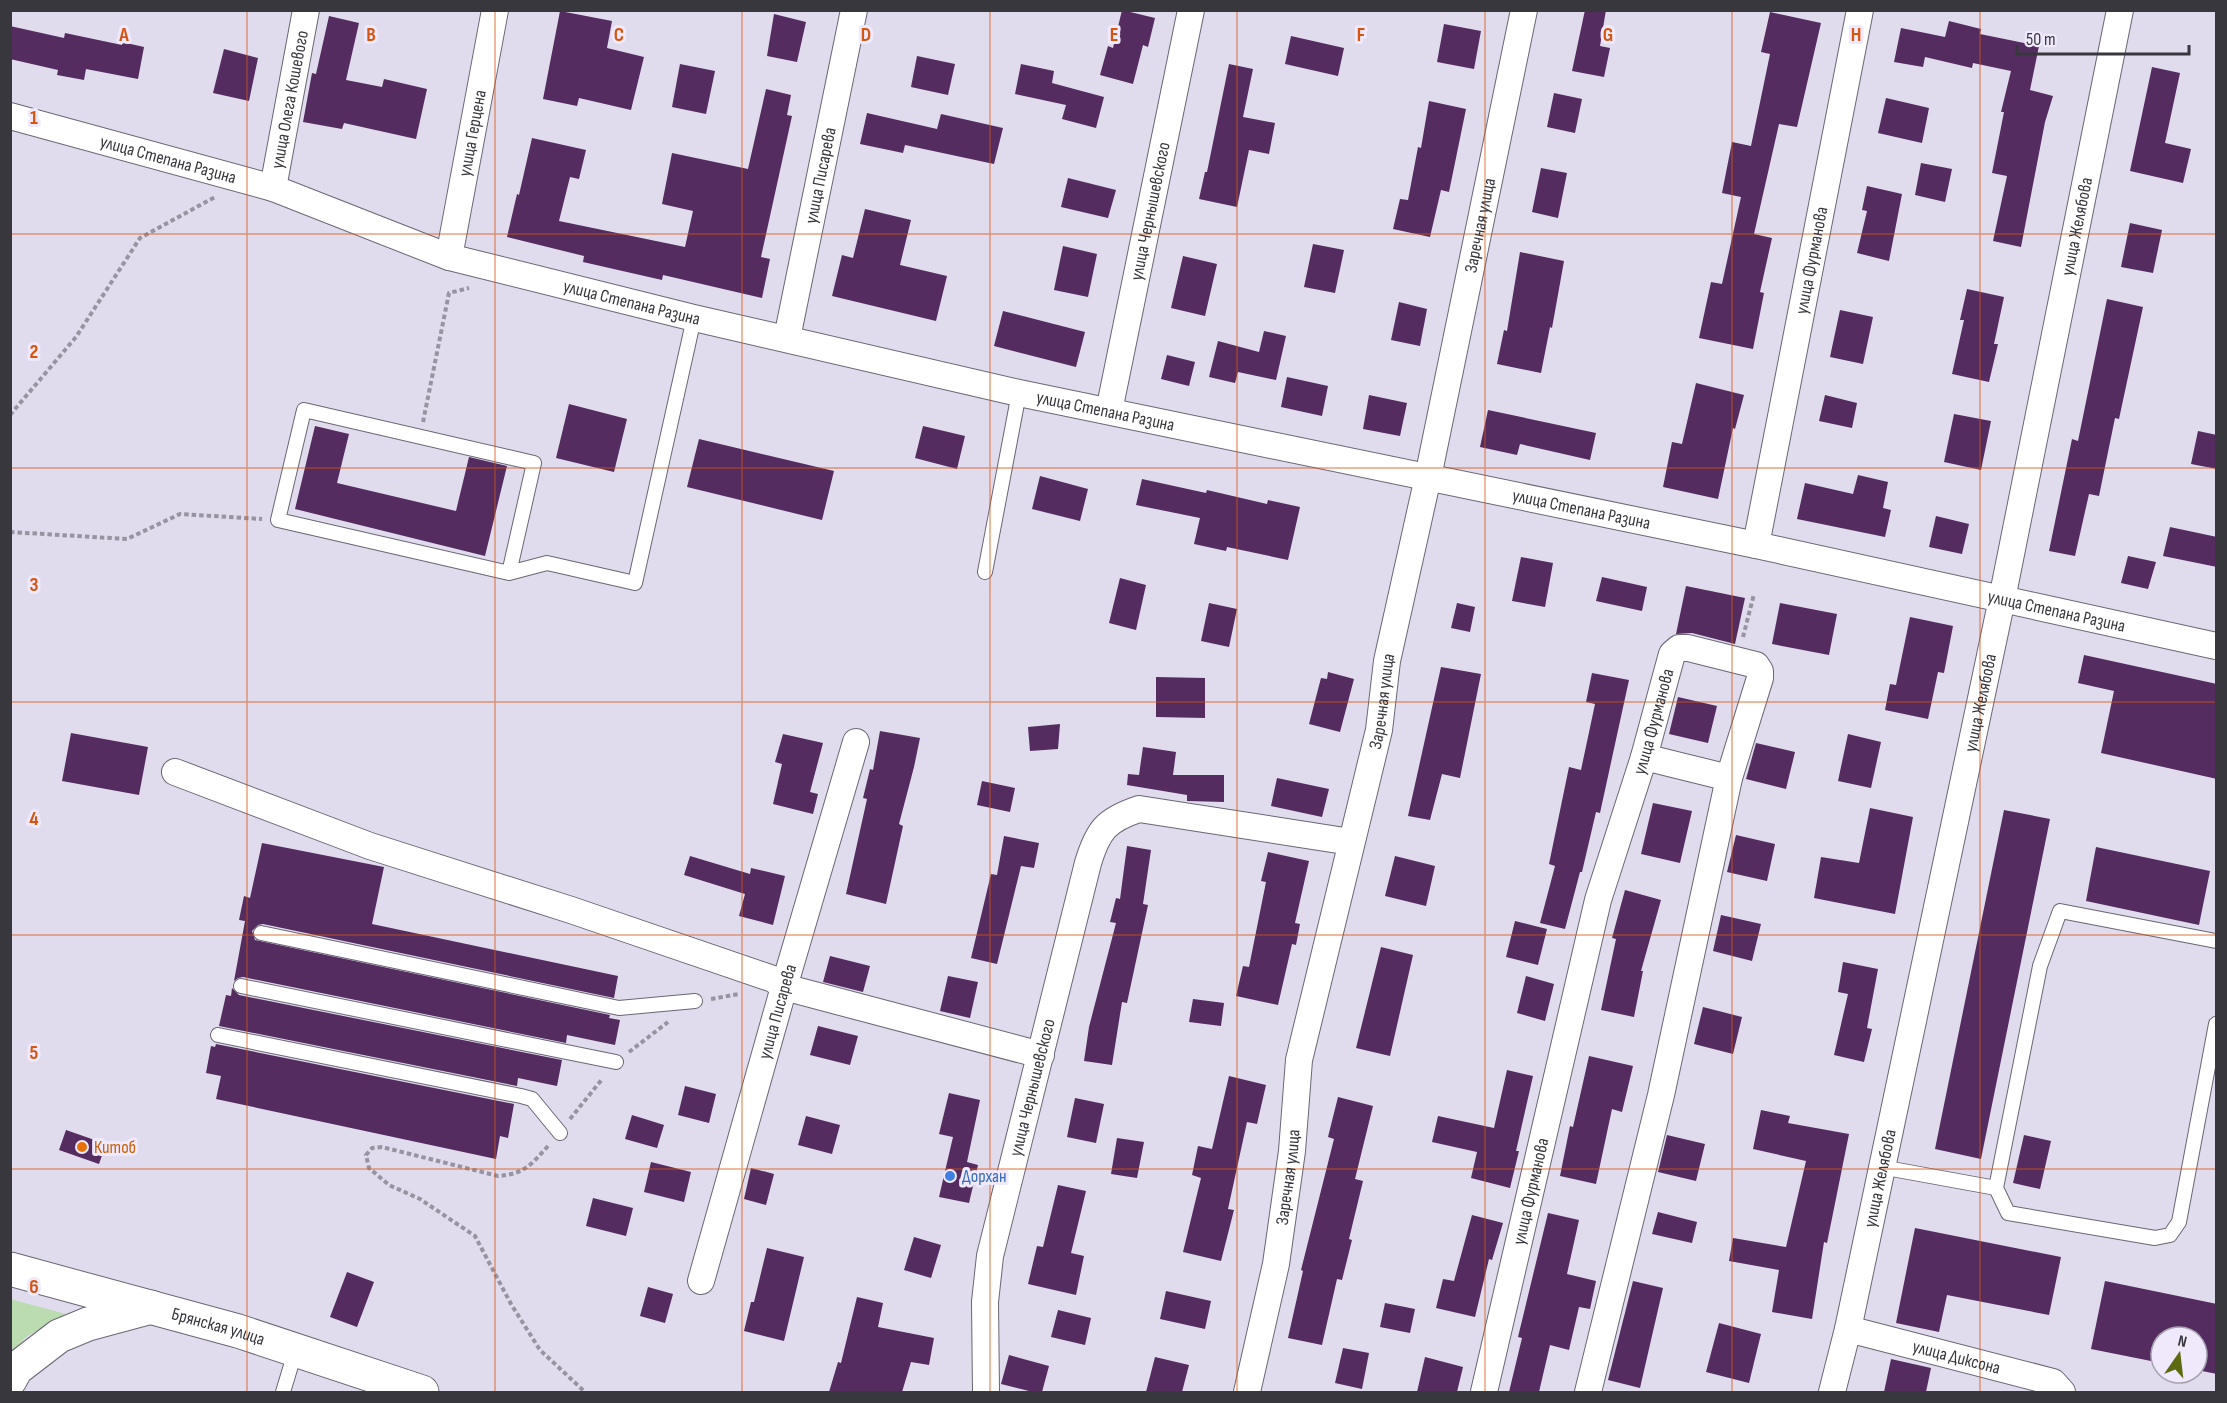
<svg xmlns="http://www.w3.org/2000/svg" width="2227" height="1403" viewBox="0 0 2227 1403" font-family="'Sofia Sans Condensed',sans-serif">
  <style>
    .green { fill: #badcb0 }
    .building { fill: #542c60 }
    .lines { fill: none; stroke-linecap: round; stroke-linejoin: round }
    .service-casing { stroke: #6b6675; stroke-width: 16 }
    .minor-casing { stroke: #6b6675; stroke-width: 28 }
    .primary-casing { stroke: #6b6675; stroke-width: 35 }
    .path { stroke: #9793a0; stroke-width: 4; stroke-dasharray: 4.5 3; stroke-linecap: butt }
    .service { stroke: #fff; stroke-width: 14 }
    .minor { stroke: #fff; stroke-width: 26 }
    .primary { stroke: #fff; stroke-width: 33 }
    .grid { fill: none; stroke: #d65611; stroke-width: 1.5; stroke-opacity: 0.55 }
    .food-dot { fill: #e8710a; stroke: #efe9fb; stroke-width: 2 }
    .shop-dot { fill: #3f7fe0; stroke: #efe9fb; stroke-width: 2 }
    .labels { text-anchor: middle; stroke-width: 6; stroke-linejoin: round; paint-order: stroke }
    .street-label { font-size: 18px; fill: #39373e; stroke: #efe9fb }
    .food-label { font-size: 18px; fill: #c56008; stroke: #efe9fb; text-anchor: start }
    .shop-label { font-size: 18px; fill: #366cbe; stroke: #efe9fb; text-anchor: start }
    .grid-label { font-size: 20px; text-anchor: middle; font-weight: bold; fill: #d65611; stroke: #efe9fb; stroke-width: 6; stroke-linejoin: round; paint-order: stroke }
  </style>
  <rect width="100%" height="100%" fill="#e1dced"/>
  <path class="green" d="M10,1299L66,1314L26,1337L11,1353Z"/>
  <g class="building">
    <path d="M1122,10L1155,18L1148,47L1143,45L1133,84L1100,75L1108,46L1113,48Z"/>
    <path d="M1585,10H1606L1600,46L1610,48L1604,77L1572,71Z"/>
    <path d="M560,11L612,21L607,48L644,57L631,110L579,98L577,106L543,99Z"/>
    <path d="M1770,12L1821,23L1797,127L1779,124L1754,234L1772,238L1760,292L1764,293L1753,349L1699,338L1711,282L1722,284L1741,197L1722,193L1732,142L1751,146L1770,54L1761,52Z"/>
    <path d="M774,14L806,22L797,62L767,56Z"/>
    <path d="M329,16L359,23L346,80L382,87L384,79L427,89L416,139L344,123L342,129L303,122L312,73L316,74Z"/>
    <path d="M1949,21L1981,29L1980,34L2039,46L2030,90L2053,96L2045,122L2021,247L1993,241L2007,176L1992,173L2004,112H2001L2011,71L1973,63L1972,68L1925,57L1923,67L1894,62L1901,28L1945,37Z"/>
    <path d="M1444,24L1481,31L1474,69L1437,62Z"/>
    <path d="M10,26L64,38L65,33L122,45V42L144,47L138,79L86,69L84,80L57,75L58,70L10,59Z"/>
    <path d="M1291,36L1344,48L1338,76L1285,64Z"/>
    <path d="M224,49L258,58L249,101L213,93Z"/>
    <path d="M917,56L955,64L948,95L911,87Z"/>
    <path d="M680,64L715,71L706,114L672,107Z"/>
    <path d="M1021,64L1054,71L1052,83L1104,97L1096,128L1062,119L1066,105L1015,94Z"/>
    <path d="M1229,64L1253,69L1243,117L1275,123L1269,154L1249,150L1237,207L1199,199L1205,172H1207Z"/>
    <path d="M2152,67L2180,73L2165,143L2191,149L2183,183L2130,171Z"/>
    <path d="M766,89L791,95L787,115L792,116L761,257L770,259L762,298L663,275L662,280L583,262L584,256L507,237L517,194L519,195L532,138L586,150L579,179L570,177L559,221L685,247L693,211L662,204L672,153L748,169Z"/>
    <path d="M1554,93L1582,99L1575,133L1547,127Z"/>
    <path d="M1886,98L1929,108L1922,143L1878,133Z"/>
    <path d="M1429,101L1466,109L1449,192L1441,190L1430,237L1393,229L1400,199L1408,200L1418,147L1421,148Z"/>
    <path d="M867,113L937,129L941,114L1003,128L994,164L905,145L903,153L860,144Z"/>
    <path d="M1921,163L1952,169L1945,202L1915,195Z"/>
    <path d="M1541,168L1567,173L1558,218L1532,212Z"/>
    <path d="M1068,178L1116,190L1108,218L1061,207Z"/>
    <path d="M1867,186L1902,194L1889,261L1857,253L1867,211L1862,210Z"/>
    <path d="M865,209L911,220L900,265L947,276L936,321L832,296L842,255L853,258Z"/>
    <path d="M2130,223L2162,230L2153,273L2121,267Z"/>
    <path d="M1313,244L1344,250L1335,293L1304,287Z"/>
    <path d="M1063,246L1097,254L1088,297L1054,290Z"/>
    <path d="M1520,252L1564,261L1552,328L1550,327L1541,373L1497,364L1504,330L1507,331Z"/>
    <path d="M1183,256L1217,264L1205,316L1171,308Z"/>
    <path d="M1967,289L2004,297L1994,344H1998L1989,382L1952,374L1964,320H1960Z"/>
    <path d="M2107,299L2143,307L2119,419L2115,418L2099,496L2089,494L2075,556L2049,551L2072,439L2078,441Z"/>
    <path d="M1399,302L1427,309L1420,346L1391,340Z"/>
    <path d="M1840,310L1873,317L1863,364L1830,357Z"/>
    <path d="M1003,311L1085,332L1076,367L994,346Z"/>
    <path d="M1264,331L1286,336L1276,380L1238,372L1235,383L1209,377L1218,341L1259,352Z"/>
    <path d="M1167,355L1195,362L1189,386L1161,379Z"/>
    <path d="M1287,377L1328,386L1322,416L1281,407Z"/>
    <path d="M1696,383L1744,395L1735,429L1733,428L1718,499L1663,487L1672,442L1682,444Z"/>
    <path d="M1369,395L1407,403L1400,436L1363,429Z"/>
    <path d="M1825,395L1857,403L1852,428L1819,421Z"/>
    <path d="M569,404L627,419L614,472L556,458Z"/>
    <path d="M1488,410L1596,433L1590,460L1520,444L1517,455L1480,447Z"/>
    <path d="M1954,414L1991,421L1981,470L1944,462Z"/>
    <path d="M315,426L349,434L337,483L456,511L469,457L507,466L485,556L295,509Z"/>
    <path d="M923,426L965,436L957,469L915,458Z"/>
    <path d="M2198,431L2217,435V469L2191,464Z"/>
    <path d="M699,439L834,471L822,520L687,487Z"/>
    <path d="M1858,475L1888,482L1883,508L1891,510L1885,537L1797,519L1805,483L1853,494Z"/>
    <path d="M1040,476L1088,489L1080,521L1032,509Z"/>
    <path d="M1142,479L1206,493L1207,490L1267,504L1268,500L1300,507L1288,560L1227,547L1226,551L1194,544L1200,518L1136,505Z"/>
    <path d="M1936,516L1969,524L1962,554L1929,547Z"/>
    <path d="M2170,527L2217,537V567L2163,556Z"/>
    <path d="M2128,556L2156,562L2148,589L2121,583Z"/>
    <path d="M1521,557L1553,563L1545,607L1512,601Z"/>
    <path d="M1602,577L1647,587L1642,611L1596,601Z"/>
    <path d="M1120,578L1146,585L1136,630L1109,623Z"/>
    <path d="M1686,586L1745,598L1735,644L1692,633L1676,634Z"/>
    <path d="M1209,603L1237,609L1229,647L1201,641Z"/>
    <path d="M1457,603L1475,607L1470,632L1451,628Z"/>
    <path d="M1780,603L1837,614L1829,655L1772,644Z"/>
    <path d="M1910,617L1953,626L1944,673L1938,672L1928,719L1885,710L1890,684L1896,685Z"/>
    <path d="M2084,655L2217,684V779L2101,753L2114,691L2078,683Z"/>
    <path d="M1441,667L1481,674L1460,778L1442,774L1430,820L1408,816Z"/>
    <path d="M1328,672L1354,679L1340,732L1309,724L1321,678L1327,679Z"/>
    <path d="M1592,673L1629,680L1600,813L1596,812L1582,872H1580L1565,929L1540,923L1555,866L1549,864L1569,767L1581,770L1595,704L1586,702Z"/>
    <path d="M1156,677L1205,678V718L1156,717Z"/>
    <path d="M1678,697L1717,706L1708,743L1669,734Z"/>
    <path d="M1060,724L1058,749L1030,751L1028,727Z"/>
    <path d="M880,731L920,738L914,767L899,824L903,826L886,904L846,894L867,799L863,798L870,769L873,770Z"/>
    <path d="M71,733L148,747L139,795L62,781Z"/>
    <path d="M783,734L823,743L810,792L818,794L813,814L773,804L782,764L775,762Z"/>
    <path d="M1848,734L1881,742L1871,788L1838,781Z"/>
    <path d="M1756,743L1795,752L1786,789L1746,779Z"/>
    <path d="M1143,747L1176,752L1173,775H1224V802L1187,801V795L1127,785L1128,774L1139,775Z"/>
    <path d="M1277,778L1329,789L1322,817L1271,806Z"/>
    <path d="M982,781L1015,788L1010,812L977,805Z"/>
    <path d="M1653,803L1692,811L1680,863L1641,854Z"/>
    <path d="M1870,808L1913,817L1895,914L1814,898L1821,857L1859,863Z"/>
    <path d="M2004,810L2050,819L1981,1159L1935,1149Z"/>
    <path d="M1736,835L1775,844L1767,881L1727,872Z"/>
    <path d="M1004,836L1039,843L1034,868L1021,866L997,964L971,958L991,874L997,875Z"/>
    <path d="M262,843L384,867L372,924L618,976L614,998L263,924L258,925L252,931L255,940L610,1015L609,1018L620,1020L615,1045L567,1035L566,1043L243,977L238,978L234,981L245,921L239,920L244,896L250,898Z"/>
    <path d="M1127,846L1151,850L1143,904L1148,905L1127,1003L1122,1002L1112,1065L1084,1061L1089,1027L1116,923L1110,922L1116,898L1120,899Z"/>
    <path d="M2096,847L2210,871L2199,925L2086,901Z"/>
    <path d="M1268,852L1309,861L1295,923L1300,924L1296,945L1292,944L1278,1005L1236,996L1243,966L1249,967L1266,882L1261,881Z"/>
    <path d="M690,856L750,874L751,868L785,876L773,925L739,916L745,894L684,875Z"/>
    <path d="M1395,856L1435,866L1426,906L1385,896Z"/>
    <path d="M1625,890L1661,900L1641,971H1643L1634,1017L1601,1010L1616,939L1612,938Z"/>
    <path d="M1721,915L1761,924L1752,961L1713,951Z"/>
    <path d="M1515,921L1547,929L1538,965L1506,957Z"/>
    <path d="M1381,947L1413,955L1390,1056L1356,1048Z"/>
    <path d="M830,956L870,966L863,992L823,982Z"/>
    <path d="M1843,962L1878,969L1867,1028L1872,1029L1864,1062L1834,1055L1848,994L1838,992Z"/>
    <path d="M948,976L978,982L970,1018L940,1011Z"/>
    <path d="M1526,976L1554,984L1545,1021L1517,1013Z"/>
    <path d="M232,988L239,995L562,1060L557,1086L518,1078L517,1086L219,1026L226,995L231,996Z"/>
    <path d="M1193,999L1224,1003L1221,1026L1189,1022Z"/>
    <path d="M1703,1007L1742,1017L1733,1054L1694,1044Z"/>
    <path d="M818,1026L858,1036L850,1065L810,1055Z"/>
    <path d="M216,1044L514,1104L508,1138L500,1136L496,1159L216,1099L221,1076L206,1073L211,1046L215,1047Z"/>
    <path d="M1589,1056L1633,1066L1622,1112L1612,1109L1596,1184L1560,1176L1570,1126L1573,1127Z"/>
    <path d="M1507,1070L1533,1076L1516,1151H1519L1510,1188L1471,1178L1477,1152L1432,1142L1438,1116L1494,1128Z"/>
    <path d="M1229,1076L1266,1085L1257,1124L1247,1122L1228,1209L1234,1210L1221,1261L1183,1252L1201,1178L1192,1175L1198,1146L1212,1149Z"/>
    <path d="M685,1086L716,1094L709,1123L678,1115Z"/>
    <path d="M949,1093L980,1100L967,1162L978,1165L969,1203L939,1197L953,1137L939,1134Z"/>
    <path d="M1338,1097L1373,1106L1355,1179L1363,1181L1349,1239L1352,1240L1342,1280L1337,1279L1322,1345L1288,1338L1303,1271L1301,1270L1334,1139L1328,1137Z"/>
    <path d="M1075,1098L1104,1104L1096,1143L1067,1137Z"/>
    <path d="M1761,1110L1790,1116L1788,1123L1849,1134L1827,1243L1824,1242L1812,1319L1772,1312L1779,1270L1729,1261L1733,1238L1786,1247L1806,1161L1753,1149Z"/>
    <path d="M632,1115L664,1125L657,1148L625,1139Z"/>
    <path d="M806,1116L840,1125L832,1154L798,1145Z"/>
    <path d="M66,1130L106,1144L99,1164L59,1150Z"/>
    <path d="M1667,1135L1705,1144L1696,1181L1658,1172Z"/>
    <path d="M2024,1135L2051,1141L2040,1189L2013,1183Z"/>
    <path d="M1117,1138L1144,1142L1137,1178L1111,1174Z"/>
    <path d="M651,1162L691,1172L684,1202L644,1192Z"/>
    <path d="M751,1168L774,1174L766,1205L744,1199Z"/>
    <path d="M1058,1185L1086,1191L1071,1253L1084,1256L1076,1295L1028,1284L1037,1246L1043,1247Z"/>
    <path d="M593,1198L633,1208L626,1236L586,1226Z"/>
    <path d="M1658,1212L1697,1222L1692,1243L1652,1234Z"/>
    <path d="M1548,1213L1579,1220L1567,1274L1596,1281L1590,1309L1579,1307L1569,1350L1550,1345L1539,1392H1509L1522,1338L1518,1337Z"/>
    <path d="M1472,1215L1503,1223L1492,1260L1489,1259L1475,1317L1436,1308L1443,1279L1454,1281Z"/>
    <path d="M1915,1228L2061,1257L2049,1315L1947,1295L1939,1332L1896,1323Z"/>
    <path d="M914,1237L941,1245L931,1278L904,1270Z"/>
    <path d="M767,1248L804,1257L784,1341L744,1331L751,1302H754Z"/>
    <path d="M347,1272L374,1282L357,1327L330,1317Z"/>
    <path d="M1633,1281L1663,1288L1640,1388L1608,1380Z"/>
    <path d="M2105,1281L2217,1304V1374L2197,1370V1337H2161V1363L2091,1349Z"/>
    <path d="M648,1287L673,1294L665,1323L640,1316Z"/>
    <path d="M1166,1291L1211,1301L1205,1329L1160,1319Z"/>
    <path d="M857,1297L883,1303L878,1327L934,1338L929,1365L911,1362L902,1392H829L838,1362L841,1363Z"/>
    <path d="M1385,1303L1415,1309L1410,1333L1380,1327Z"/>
    <path d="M1058,1310L1091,1318L1085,1345L1051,1337Z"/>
    <path d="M1719,1323L1761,1334L1749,1383L1706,1372Z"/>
    <path d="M1343,1348L1369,1353L1362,1389L1335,1383Z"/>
    <path d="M1009,1355L1049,1366L1042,1392H1033L1001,1384Z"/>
    <path d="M1155,1357L1189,1365L1182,1392H1146Z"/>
    <path d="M1425,1357L1463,1367L1457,1392H1417Z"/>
    <path d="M1891,1359L1931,1368L1926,1392H1884Z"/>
  </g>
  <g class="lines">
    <defs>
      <g id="service">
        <path d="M985,572L1019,393"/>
        <path d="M509,573L534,463L304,410L278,520L509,573L547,563L635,583L694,318"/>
        <path d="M261,933L619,1008L695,1001"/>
        <path d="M2216,941L2060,911L2040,966L1996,1188L2008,1213L2155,1238L2170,1235L2179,1222L2216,1024"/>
        <path d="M241,986L616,1062"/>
        <path d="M218,1035L521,1096L532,1099L560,1133"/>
        <path d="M1881,1167L1996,1188"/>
        <path d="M283,1392L296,1349"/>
      </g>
      <g id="minor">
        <path id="s1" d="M10,116L273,188L449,257L694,318L1019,393L1756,545L2216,646"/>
        <path id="s2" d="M273,188L306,10"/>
        <path id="s3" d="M449,257L495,10"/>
        <path id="s4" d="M787,338L854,10"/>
        <path id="s5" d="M1109,411L1191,10"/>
        <path id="s6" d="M1756,545L1860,10"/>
        <path d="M1644,757L1729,778"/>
        <path d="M175,772L370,846L571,910L773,979L784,987L1041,1055"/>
        <path id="s7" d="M701,1281L784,987L856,742"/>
        <path id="s8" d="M1848,1329L2053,1382L2062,1392"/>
        <path id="s9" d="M986,1392L985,1302L990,1256L1088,863C1098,830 1106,820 1139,809L1351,842"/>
        <path id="s10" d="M1247,1392L1276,1264L1292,1151L1299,1060L1379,730L1387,661L1428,477L1524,10"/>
        <path id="s11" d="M1484,1392L1598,900L1644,757L1672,654L1679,648H1688L1756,665L1760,671V678L1729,778L1661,1095L1588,1392"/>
        <path id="s12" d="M1832,1392L1848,1329L2002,599L2120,10"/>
      </g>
      <g id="primary">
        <path id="s13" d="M10,1269L238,1331L422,1392"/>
        <path d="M10,1380L16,1369L59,1336L88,1324L151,1307"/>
      </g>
    </defs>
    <use href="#service" class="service-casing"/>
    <use href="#minor" class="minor-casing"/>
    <use href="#primary" class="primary-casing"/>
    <g class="path">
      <path d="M10,415L76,337L140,238L215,197"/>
      <path d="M423,422L449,293L469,288"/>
      <path d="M10,532L127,539L180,514L262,519"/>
      <path d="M1743,637L1754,594"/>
      <path d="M711,999L739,994"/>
      <path d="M629,1052L668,1022"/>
      <path d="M570,1119L603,1078"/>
      <path d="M548,1146C531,1165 524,1174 498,1176L382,1147L372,1148L366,1155L369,1168L389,1185L420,1199L475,1236L511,1304L540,1350L585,1392"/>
    </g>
    <use href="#service" class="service"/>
    <use href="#minor" class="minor"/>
    <use href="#primary" class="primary"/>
  </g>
  <path class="grid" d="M247,10V1392M495,10V1392M742,10V1392M990,10V1392M1237,10V1392M1485,10V1392M1732,10V1392M1980,10V1392M10,234H2216M10,468H2216M10,702H2216M10,935H2216M10,1169H2216"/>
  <circle class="food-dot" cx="82" cy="1147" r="6"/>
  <circle class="shop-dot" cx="950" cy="1176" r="6"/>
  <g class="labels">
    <g class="street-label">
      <text dy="6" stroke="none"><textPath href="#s2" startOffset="90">улица Олега Кошевого</textPath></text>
      <text dy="6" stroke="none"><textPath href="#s3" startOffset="126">улица Герцена</textPath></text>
      <text dy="6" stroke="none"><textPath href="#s1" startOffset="164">улица Степана Разина</textPath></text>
      <text dy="6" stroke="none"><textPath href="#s4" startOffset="166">улица Писарева</textPath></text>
      <text dy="6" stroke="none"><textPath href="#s5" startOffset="204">улица Чернышевского</textPath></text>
      <text dy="6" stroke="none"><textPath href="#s10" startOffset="1191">Заречная улица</textPath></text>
      <text dy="6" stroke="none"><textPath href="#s12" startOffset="1191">улица Желябова</textPath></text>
      <text dy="6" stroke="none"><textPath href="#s6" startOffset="290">улица Фурманова</textPath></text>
      <text dy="6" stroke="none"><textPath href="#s1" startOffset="650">улица Степана Разина</textPath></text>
      <text dy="6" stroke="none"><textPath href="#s1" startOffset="1136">улица Степана Разина</textPath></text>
      <text dy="6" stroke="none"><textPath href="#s1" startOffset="1622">улица Степана Разина</textPath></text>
      <text dy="6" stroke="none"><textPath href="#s1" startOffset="2108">улица Степана Разина</textPath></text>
      <text dy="6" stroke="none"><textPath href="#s10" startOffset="705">Заречная улица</textPath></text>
      <text dy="6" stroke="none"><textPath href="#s12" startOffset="705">улица Желябова</textPath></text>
      <text dy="6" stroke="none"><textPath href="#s11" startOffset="692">улица Фурманова</textPath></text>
      <text dy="6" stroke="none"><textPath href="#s7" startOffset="280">улица Писарева</textPath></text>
      <text dy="6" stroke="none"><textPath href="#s9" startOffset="310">улица Чернышевского</textPath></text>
      <text dy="6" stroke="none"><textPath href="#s10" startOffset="219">Заречная улица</textPath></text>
      <text dy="6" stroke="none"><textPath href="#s12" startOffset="219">улица Желябова</textPath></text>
      <text dy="6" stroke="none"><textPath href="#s11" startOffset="206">улица Фурманова</textPath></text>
      <text dy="6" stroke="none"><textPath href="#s13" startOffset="216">Брянская улица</textPath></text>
      <text dy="6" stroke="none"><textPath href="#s8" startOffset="112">улица Диксона</textPath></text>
    </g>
    <g class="food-label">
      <text x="94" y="1153">Китоб</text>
    </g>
    <g class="shop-label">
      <text x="962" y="1182">Дорхан</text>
    </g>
  </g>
  <g class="grid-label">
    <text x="124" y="41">A</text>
    <text x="371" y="41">B</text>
    <text x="619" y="41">C</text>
    <text x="866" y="41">D</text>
    <text x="1114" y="41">E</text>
    <text x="1361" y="41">F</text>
    <text x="1608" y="41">G</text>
    <text x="1856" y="41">H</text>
    <text x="34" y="124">1</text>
    <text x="34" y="358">2</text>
    <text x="34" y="591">3</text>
    <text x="34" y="825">4</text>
    <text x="34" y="1059">5</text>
    <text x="34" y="1293">6</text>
  </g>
  <rect width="2227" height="1403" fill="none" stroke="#39373e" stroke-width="24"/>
  <g transform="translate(2179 1355) rotate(14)"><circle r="28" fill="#efe9fb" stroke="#a6a2af" stroke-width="1.5"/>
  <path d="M0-4.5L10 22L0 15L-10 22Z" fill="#5e6a11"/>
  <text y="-9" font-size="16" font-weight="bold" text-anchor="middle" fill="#39373e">N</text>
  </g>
  <path d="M2017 45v9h172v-9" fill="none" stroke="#39373e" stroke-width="3"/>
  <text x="2026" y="45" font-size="18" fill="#39373e" stroke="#efe9fb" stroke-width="4.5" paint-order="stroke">50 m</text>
</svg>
